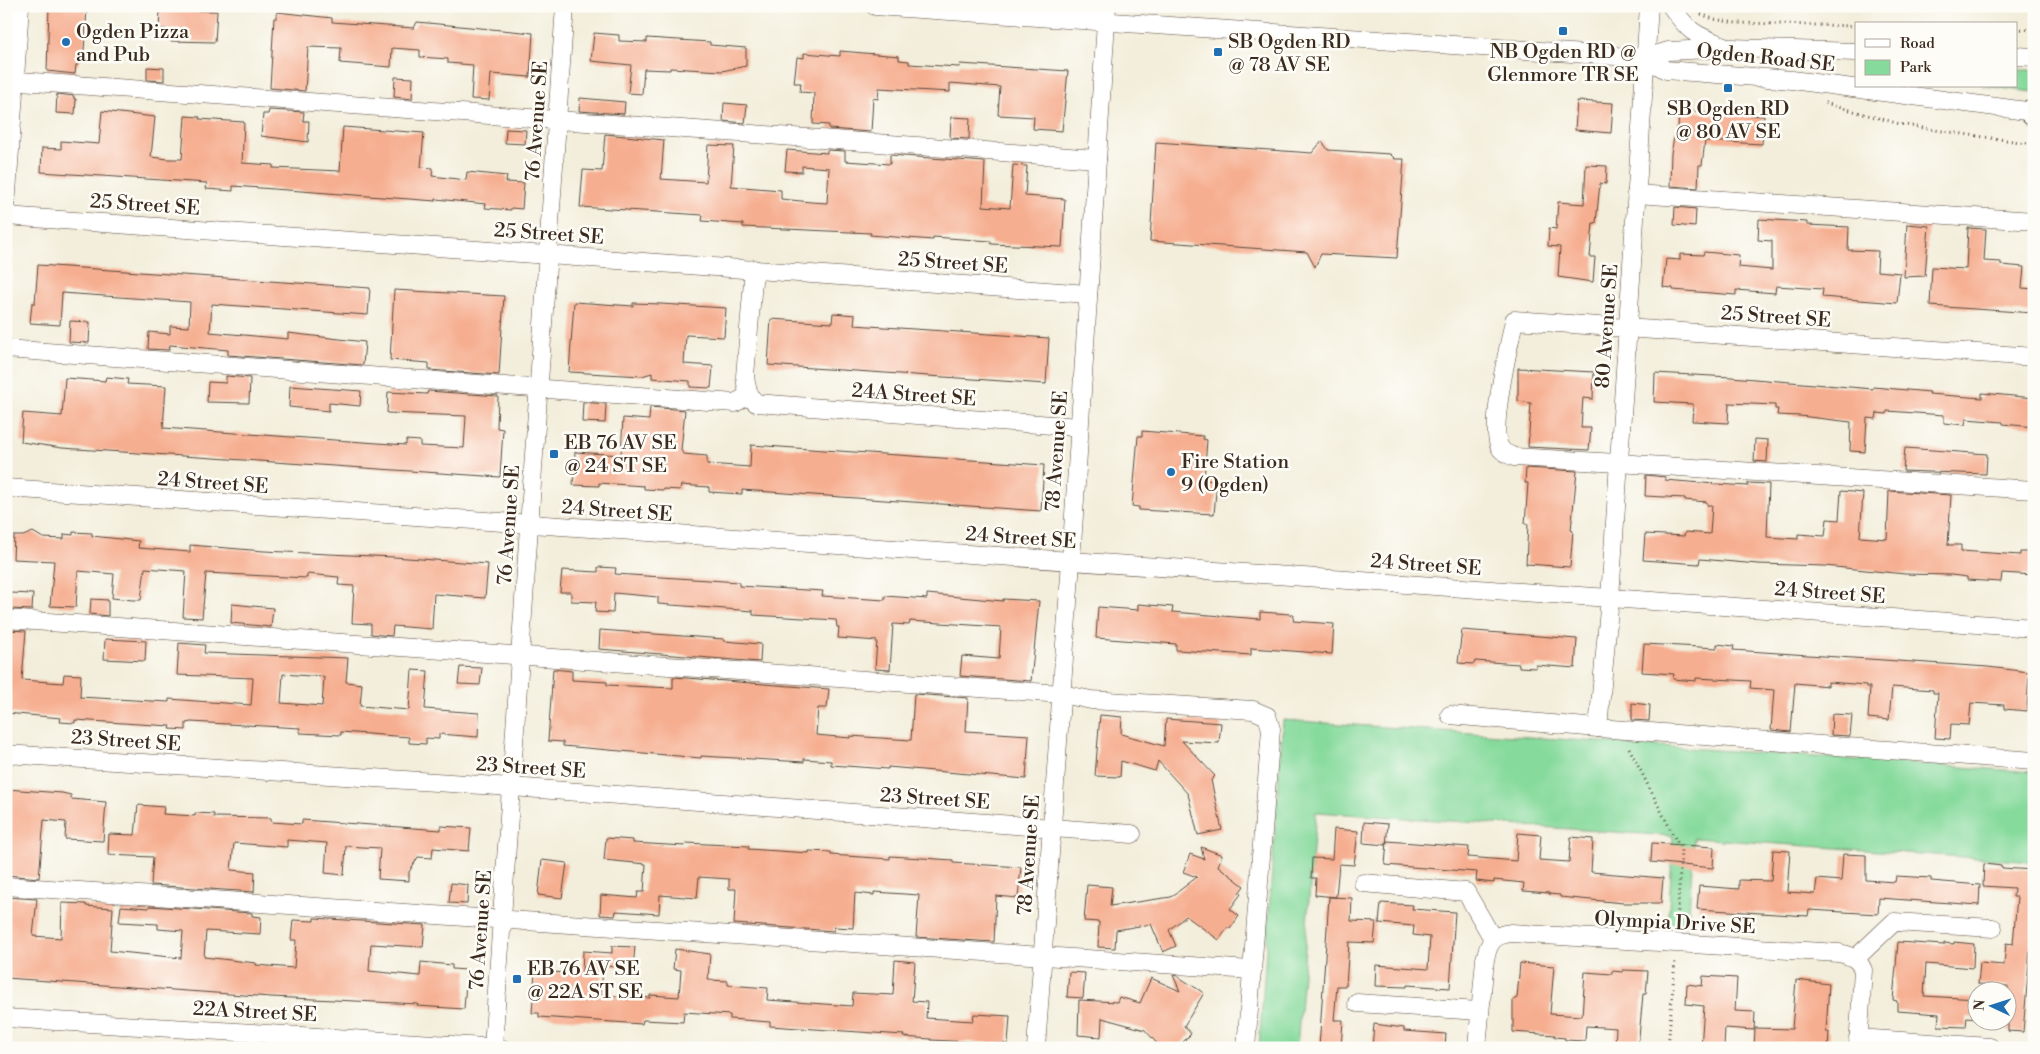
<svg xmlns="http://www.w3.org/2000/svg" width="2040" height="1054" viewBox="0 0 2040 1054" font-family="'Libre Bodoni',serif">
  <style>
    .green { fill: #86da9c; stroke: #60825d }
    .building { fill: #f6ae90; fill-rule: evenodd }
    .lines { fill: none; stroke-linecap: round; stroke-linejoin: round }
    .minor-casing { stroke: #57473a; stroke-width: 19 }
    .highway-casing { stroke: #57473a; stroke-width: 28 }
    .path { stroke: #57473a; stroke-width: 3; stroke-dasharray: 1 4; stroke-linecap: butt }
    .minor { stroke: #fff; stroke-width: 18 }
    .highway { stroke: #fff; stroke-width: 26 }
    .poi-dot { fill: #1f6fb2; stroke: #fdfcf7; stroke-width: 2 }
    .labels { text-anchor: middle; stroke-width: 5; stroke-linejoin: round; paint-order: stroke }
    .poi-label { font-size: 20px; fill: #3b2a1e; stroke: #fdfcf7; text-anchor: start }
    .street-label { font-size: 20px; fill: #3b2a1e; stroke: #fdfcf7 }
  </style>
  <rect width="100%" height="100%" fill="#fdfcf7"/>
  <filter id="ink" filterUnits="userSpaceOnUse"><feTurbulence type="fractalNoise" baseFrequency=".02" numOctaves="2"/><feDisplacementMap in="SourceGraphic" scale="10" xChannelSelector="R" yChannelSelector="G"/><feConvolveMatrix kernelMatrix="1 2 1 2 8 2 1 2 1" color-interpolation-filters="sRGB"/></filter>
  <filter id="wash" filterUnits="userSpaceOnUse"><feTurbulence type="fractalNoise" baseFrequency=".0096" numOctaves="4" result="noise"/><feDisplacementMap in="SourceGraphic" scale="20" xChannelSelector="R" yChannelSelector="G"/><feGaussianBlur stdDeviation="1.12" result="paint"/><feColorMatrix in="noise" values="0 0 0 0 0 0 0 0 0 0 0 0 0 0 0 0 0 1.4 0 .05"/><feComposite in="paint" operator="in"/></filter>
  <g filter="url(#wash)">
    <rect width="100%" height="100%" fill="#f3eedb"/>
    <g class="green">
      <path d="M2016,70H2034V92L1983,86H2016Z"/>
      <path d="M1283,720L2034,772V862L1694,838L1688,925H1668L1673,836L1316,812L1297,1048H1259Z"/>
    </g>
    <g id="blocks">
      <g class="building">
        <path d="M49,6L87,9L84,50L83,60L79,59L78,65H76L75,74L47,71Z"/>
        <path d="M160,10L217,11L215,42L170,41V35H165L166,29H159Z"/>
        <path d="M277,12L332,18V22L414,28L417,22L533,33L530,77L491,74L489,100L471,99L473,65L448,63V59L420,57V50L392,48L391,67L340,63L341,48L308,47L305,91L270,88L274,18H277Z"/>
        <path d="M594,33L619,35V41L647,42V38L710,42V45L746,48V66L722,71L670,68V70L644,69L642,94L628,93L631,65L591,61Z"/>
        <path d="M840,51L899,56V60L909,61V64L959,67L960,64L1068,71L1062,131L1033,129L1034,117L998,115L1000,87L950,83V92L879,88L878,99L873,98L871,132L829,129V125L813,124L814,93L800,92L801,83H794L797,57L804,58V53L840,56Z"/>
        <path d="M147,67L164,68V81L147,80Z"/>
        <path d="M395,77L413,78L412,99L394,97Z"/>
        <path d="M57,94L74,96V99H76L75,114L56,113Z"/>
        <path d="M580,98L625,102L624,114L579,111Z"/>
        <path d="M1577,101L1613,103L1611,133L1575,130Z"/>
        <path d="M724,103L747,105L745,123L723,121Z"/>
        <path d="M269,110L304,112L303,121H309L308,142L261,136L263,114H268Z"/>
        <path d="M102,111L155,117L151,157L168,159H182L185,116L200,117L199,119L244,122L242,163L273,165V168L340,171L343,127L424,133L421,167L433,168L432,176L466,180L467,172L507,176L506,182L524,183L522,209L511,208V210L485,208L486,204L436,199V201L233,186V191L206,189L207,183L41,172L42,148L61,149V141L99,144Z"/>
        <path d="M1693,111L1721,116V113L1764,116L1762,144L1705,141L1702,165H1699L1698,188L1670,186L1671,153L1676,128L1678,129L1679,112Z"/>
        <path d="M951,117L970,118L969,139L950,138Z"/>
        <path d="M506,129L526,130L525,144L505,143Z"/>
        <path d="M605,134L664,140L661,179L706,182L708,145L734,146L731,186L781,190V199L811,202L827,203L829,168L802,166V172L785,171L787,150L827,153V150L845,151V161L890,164V155L985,162L983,206L1010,208L1013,165L1027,166L1025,196L1065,199L1062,247L991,244V241L933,237V240L870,235L871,233L743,227V224L702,221L703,215L580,207L583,170L602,171Z"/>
        <path d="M1322,141L1328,150L1390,154L1395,159H1404L1397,258L1321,254L1315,267L1307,252L1150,241L1156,142L1312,153Z"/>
        <path d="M1586,165L1607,166L1606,184L1600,183L1596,223H1593L1590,257H1595L1593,282L1558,277L1560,247L1548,246L1549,228L1556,229L1558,202L1584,204Z"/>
        <path d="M1675,207L1696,209L1695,227L1674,225Z"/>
        <path d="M1759,219L1807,222V225L1849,227L1848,250L1878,251L1877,271L1900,273L1897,303L1822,297L1823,289L1776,286L1775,293L1736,290V295L1673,290V288L1663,287L1666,259L1680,260V254L1703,255L1704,252L1739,255L1738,267L1772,270V241L1758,240Z"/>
        <path d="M1907,224L1929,226L1925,276L1904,277Z"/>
        <path d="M1968,228L1986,229L1984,261L2001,262V265L2024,267L2022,288L2034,289V313L1930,306L1932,267L1966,269Z"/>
        <path d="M38,265L370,288L368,315L212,304L210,332L288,339V333L365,342L363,365L228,355V350L170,345L169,350L148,349L149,332L170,334V326L189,327L190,302L62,293L60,325L30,323L32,303H35Z"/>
        <path d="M394,290L504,296L499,375L429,370V363L390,360Z"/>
        <path d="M574,302L633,306V303L661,304L726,308L724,337L686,335L684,364L713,366L711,388L690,387V381L652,378V373L642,376L569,372Z"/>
        <path d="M833,313L855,315L854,325L1049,338L1046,384L768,365L771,319L832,323Z"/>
        <path d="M70,321L90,322L89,343L69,342Z"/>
        <path d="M1518,368L1594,372L1593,399L1583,398L1581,428H1591L1589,450L1528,447L1531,403L1518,401Z"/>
        <path d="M1655,373L1731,377L1873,389V387L1930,392L1929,394L1982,398V393L2034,398V427L2003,424V422L1966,419L1965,425L1944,423V415L1887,411V414L1877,413L1876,419L1867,418L1865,452L1850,451L1851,422L1800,416L1777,415L1778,409H1775V405L1729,403L1728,423L1692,421L1693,404L1654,402Z"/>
        <path d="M226,376L250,378L249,403L207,402L208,382L226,383Z"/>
        <path d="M106,377L128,379L127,384L166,386L163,428L406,445V440L420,441V446L464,448L466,416L387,413L388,392L427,394L428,391L498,396L497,428L503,429L500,477L62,448L21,442L23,413L62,416L65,378L105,381Z"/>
        <path d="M290,386L361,391L360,406L329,403V411L289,407Z"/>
        <path d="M583,402L606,404L605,423L582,422Z"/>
        <path d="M650,407L685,410L681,450L683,454L707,456V464L750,467L751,445L1044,465L1041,511L742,490V494L709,492V487L681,485L680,490L664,489V490L644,489V486L599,483V486L573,485L575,452L621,455L623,418L649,420Z"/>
        <path d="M1142,431L1203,436V439L1207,440L1204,480L1217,481L1214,514L1139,510V507L1132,506L1138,436H1142Z"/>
        <path d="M1755,439L1768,440L1767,462L1754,461Z"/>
        <path d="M1905,448L1987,454L1986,474L1903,471Z"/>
        <path d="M1526,468L1577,471L1571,530L1573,531L1570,567L1526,564L1528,524H1525L1528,483H1525Z"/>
        <path d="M1646,475L1665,477V480L1701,483L1748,486V483L1769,484L1767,537L1798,539V534L1825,536L1827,519L1839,520L1841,491L1863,493L1860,537L1887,539L1889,491L1951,495L1948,545H1961V551L2020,555V552H2034V575L2002,573L2001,582L1967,580V577L1951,575L1905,574L1825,566L1758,564L1700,559L1699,564L1643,560L1645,534L1684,536L1685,532L1710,534L1712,505H1707V502L1685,500V498L1645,496Z"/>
        <path d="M33,532L43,538L64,539V534L73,535V532L92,533V536L139,541L138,548L190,552V545L264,551L394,557L488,564L485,598L434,594L432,629L393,626L392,636L371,634V624L352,623L354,586L338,585L339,577L307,574V578L206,573L202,618L183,617L186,571L145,568L141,600H133L112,598L114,574L78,571L76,607L50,606L54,561L13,559L14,536H23Z"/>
        <path d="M598,567L616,568L615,574L739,582V586L823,591L822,596L885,600V596L927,599V594L1003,601V599L1039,601L1031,681L960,676L962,656L999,659L1001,627L910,621L909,625L893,624L890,670L875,669L877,641L838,638L839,627H837L836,620L753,615V611L658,604V597L614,593L613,613L595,612L596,602L571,601V592H560L562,570L598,572Z"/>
        <path d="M11,593L33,594L32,610L10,609Z"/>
        <path d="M91,599L108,600V616L90,614Z"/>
        <path d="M232,604L273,608L271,627L231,623Z"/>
        <path d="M1138,604L1173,607L1172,612L1260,619V612L1290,614L1294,615L1293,621L1334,624L1332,654L1251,648V655L1176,650V644L1096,638L1098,607L1138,610Z"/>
        <path d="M8,630L26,631L22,680L63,683L64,674L81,675L80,697L169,702V699L251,705L253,678L177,675L179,643L205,645L204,653L348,658L346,682L362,684L360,706L409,710L412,670L428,671L425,709L479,713L478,737L439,734V739L426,738V744L409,743V737L341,732V735L300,733V728L191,722L186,723V730L170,729L171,726L75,720V723L60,722L61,718L6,713V657ZM283,674L324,677L322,706L281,703Z"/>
        <path d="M600,630L724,639V641L761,644L760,662L599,649Z"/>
        <path d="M1462,630L1577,639L1575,668L1536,665V668L1519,667V664L1475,661L1474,664L1458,663Z"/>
        <path d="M105,639L146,641L145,661L104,659Z"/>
        <path d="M1644,644L1717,648V644L1734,646L1733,650L1988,667L2029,672L2027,711L2004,709V705L1971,703L1969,725L1951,724L1950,739L1935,738L1938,693H1933V690L1892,687L1889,720L1868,718L1870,687H1866V685L1828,682V686L1795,683L1791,732L1771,730L1774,690L1750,688L1751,681L1696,678V681L1673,679L1674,674L1642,672Z"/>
        <path d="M460,667L482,668L480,685L458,684Z"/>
        <path d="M553,669L572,671V680L607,682V685L673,688V677L829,689L827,708H818L816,735L850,738V736L911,740L914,694L968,698L966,731L1029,735L1026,779L888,767V769L831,765V761L804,759V762L701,756V758L563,746V742L548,741Z"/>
        <path d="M1632,703L1650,705L1649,721L1632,720Z"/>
        <path d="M1832,714L1852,715L1850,736L1831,735Z"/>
        <path d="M1100,715L1122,717L1121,734L1164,746L1166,719L1221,723L1219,743L1182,741L1215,776L1211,780L1222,830L1198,835L1188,794L1158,761L1155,771L1121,761L1120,777L1095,776Z"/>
        <path d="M6,789L62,793L71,795V799L106,802L103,841L65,839L66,822L44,820L39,878L6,875Z"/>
        <path d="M138,805L164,807L163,814L195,816V813L214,814V817L271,818V822L302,824V820L441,830V826L471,828L469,851L433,848L432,858L418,857L409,872V881L378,879L380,848L346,846L344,875L325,873L327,843L287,840V847L234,843L231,870L255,872L254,892L151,885L153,857L108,855L109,834L135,835Z"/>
        <path d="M1364,822L1388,824L1386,845L1363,843Z"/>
        <path d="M1334,829L1358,831L1354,865L1339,864L1336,897L1315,895L1316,878H1311L1312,858L1332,859Z"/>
        <path d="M1518,833L1541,835L1539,860L1569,862L1571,837L1593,839L1591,872L1663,878L1661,903H1623L1560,897V895L1549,894V893L1523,891L1524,883L1494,880V883L1476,881L1477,872L1385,865L1387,841L1469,847L1468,857L1516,861Z"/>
        <path d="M606,838L633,840V843L685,846L686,843L749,846L748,849L809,853V851L831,852V855L890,859V856L953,860V863L1021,867L1018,898L996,896L994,942L916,937L919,895L874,892V895L855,893L853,928L834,927V931L734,924L736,889H729V879L699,877L697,898L660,895L659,914L616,911L615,916L600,915L601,895L637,898L638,892H644L646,864L604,860Z"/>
        <path d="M1652,843L1714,847L1713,868L1651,862Z"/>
        <path d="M1201,847L1222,855L1218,866L1244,886L1239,893L1241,894L1230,909L1239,916L1230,929L1228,927L1219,940L1186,916L1169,930L1176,946L1163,952L1151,924L1116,930L1115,948L1098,947L1099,922L1084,921L1087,885L1112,887L1110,906L1171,897L1197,877L1183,872L1190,854L1204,859Z"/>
        <path d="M1773,850L1790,851L1787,892L1815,894L1817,879L1841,881L1843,854L1866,855V880L1895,882L1896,876L1931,878V881L1980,885L1979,905L1879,898L1878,914L1809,910L1808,916L1697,909L1699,886L1739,889V880L1771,881Z"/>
        <path d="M542,860L567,863L562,898L538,895Z"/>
        <path d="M1984,864L2002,866V868L2034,870V951L2030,950L2023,1032L2008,1031V986L1978,984L1980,963L2004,965L2006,943L2013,944L2017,897H2013L2014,888L1983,886Z"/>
        <path d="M451,883L468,885L467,904L449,903Z"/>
        <path d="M6,897L37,899L33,936L61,938L62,903L86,904V906L113,908L110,951L181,958L183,931L158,929V924L119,922L121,906L149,908V906L252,913V916L261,917L260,934L206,931L204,957L256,963V965L294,968L296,940H291L293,920L314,921V918L425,925L423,947L371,944L369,971L420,976L421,962L452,965V969L467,970L464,1009L417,1006L418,1004L271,997L6,978Z"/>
        <path d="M1329,897L1352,898L1351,921L1376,922L1374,943L1349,942L1346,986H1337L1334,1020H1343L1341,1048H1319Z"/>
        <path d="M1381,903L1413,905L1412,909L1455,912L1450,988L1407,985V987L1375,986L1376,965L1428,969L1430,937L1413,935L1414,926L1379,923Z"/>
        <path d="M1898,942L1944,945V943L1954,944V942L1974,944L1973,968L1926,964L1924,996L1978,999L1977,1018L1967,1017L1966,1027L1938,1026L1939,1014L1897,1011V1001L1893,1000Z"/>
        <path d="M612,946L635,947L633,968L603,966L601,995L650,998V995L679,997L681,970L673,969L675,949L710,954L708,980L728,981V985L768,988L767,1000L852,1006L853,993L893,995L895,960L915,962L912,1001L927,1002L926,1018L973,1021L974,1014L1010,1016L1008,1044L931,1040V1039L903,1037L904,1035L770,1026V1022L730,1019V1015L684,1012L683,1022L643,1020L642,1024L539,1017V1013H532L535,971L582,974L583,951L612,953Z"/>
        <path d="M1520,963L1554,966L1550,1014L1582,1016L1585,972L1612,974V971L1623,972V970L1648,971L1646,994H1643L1638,1048L1615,1047L1616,1028L1586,1026L1585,1041L1565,1040V1038L1555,1037V1035L1513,1032V1000L1517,998Z"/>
        <path d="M1069,972L1085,973L1083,998L1067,997Z"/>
        <path d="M1173,975L1177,976L1204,993L1184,1026L1191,1034L1177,1048H1161L1145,1030L1102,1018L1101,1037L1078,1035L1079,1000L1117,1002L1119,997L1140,1003L1151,978L1180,991Z"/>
        <path d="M1703,976L1737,978L1735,1011L1755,1012L1754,1030L1725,1028L1724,1048H1701L1704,1006L1686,1004L1687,984L1702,986Z"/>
        <path d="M1796,980L1829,984L1826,1032H1829L1828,1048H1754L1755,1028L1792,1029Z"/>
        <path d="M1374,1024L1404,1028V1031L1446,1034L1445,1048H1372Z"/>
      </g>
    </g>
  </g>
  <g filter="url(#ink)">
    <use href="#blocks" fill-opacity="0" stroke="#57473a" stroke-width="1"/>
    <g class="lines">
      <defs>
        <g id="minor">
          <path d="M875,6L1645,58L1668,51L1732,48L1856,52"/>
          <path d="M1671,6C1688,31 1694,35 1722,45"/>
          <path d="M2016,56L2034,57"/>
          <path d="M1645,58L1666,70L1792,80L2034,112"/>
          <path d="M6,80L1097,159"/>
          <path d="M1636,194L2034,221"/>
          <path d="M6,207L20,6"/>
          <path d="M6,216L1088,294"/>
          <path d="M754,269L745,376C746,387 748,396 756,403L1079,427"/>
          <path d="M6,349L735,403L749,395"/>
          <path d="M2034,357L1514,320C1510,344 1487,431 1501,449C1504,453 1510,455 1514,457L1618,463L2034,490"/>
          <path d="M6,488L1610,598L2034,628"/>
          <path d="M6,619L1062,694L1091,700L1253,710L1267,716L1271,729L1246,1048"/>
          <path d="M1450,715L1598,728L2034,761"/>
          <path d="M1598,728L1610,598L1649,6"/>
          <path d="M6,754L512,787L1132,834"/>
          <path d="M1363,883L1466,892L1493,939"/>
          <path d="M6,886L1251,970"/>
          <path d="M1856,958L1894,922L1993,928"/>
          <path d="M1357,1003L1479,1011"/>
          <path d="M6,1018L501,1048"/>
          <path d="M1858,1038L1990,1047"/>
          <path d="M493,1048L565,6"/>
          <path d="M1036,1048L1071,561L1107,6"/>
          <path d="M1477,1048L1485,959C1489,942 1493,935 1511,933L1839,953C1851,956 1858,958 1863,970L1858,1048"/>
        </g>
        <path id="highway" d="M2033,112H2034"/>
      </defs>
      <use href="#minor" class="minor-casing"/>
      <use href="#highway" class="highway-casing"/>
      <g class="path">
        <path d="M1701,14L1713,19L1736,23L1856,26"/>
        <path d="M2016,29L2034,30"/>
        <path d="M1825,103L1900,124L1935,130L2034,144"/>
        <path d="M1629,748L1681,850L1677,927"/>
        <path d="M1668,1048L1675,961"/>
      </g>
      <use href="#minor" class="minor"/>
      <use href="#highway" class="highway"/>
    </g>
  </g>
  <g class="poi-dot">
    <rect x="1558" y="26" width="10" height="10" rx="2.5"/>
    <circle cx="66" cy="42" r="5"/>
    <rect x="1213" y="47" width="10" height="10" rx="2.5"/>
    <rect x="1723" y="83" width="10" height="10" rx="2.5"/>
    <rect x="549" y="449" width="10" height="10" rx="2.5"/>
    <circle cx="1171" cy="472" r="5"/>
    <rect x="512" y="974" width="10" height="10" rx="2.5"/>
  </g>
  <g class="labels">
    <g class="poi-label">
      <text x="76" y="38">Ogden Pizza<tspan x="76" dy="23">and Pub</tspan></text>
      <text x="1228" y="48">SB Ogden RD<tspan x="1228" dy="23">@ 78 AV SE</tspan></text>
      <text x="1563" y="58" text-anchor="middle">NB Ogden RD @<tspan x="1563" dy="23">Glenmore TR SE</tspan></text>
      <text x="1728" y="115" text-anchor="middle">SB Ogden RD<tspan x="1728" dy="23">@ 80 AV SE</tspan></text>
      <text x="564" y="449">EB 76 AV SE<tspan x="564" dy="23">@ 24 ST SE</tspan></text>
      <text x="1181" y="468">Fire Station<tspan x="1181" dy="23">9 (Ogden)</tspan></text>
      <text x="527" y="975">EB 76 AV SE<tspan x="527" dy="23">@ 22A ST SE</tspan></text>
    </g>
    <g class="street-label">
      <text transform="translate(1766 57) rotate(6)" y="7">Ogden Road SE</text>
      <text transform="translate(536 121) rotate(-86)" y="7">76 Avenue SE</text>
      <text transform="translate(145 204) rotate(4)" y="7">25 Street SE</text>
      <text transform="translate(549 233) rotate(4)" y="7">25 Street SE</text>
      <text transform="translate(953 262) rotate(4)" y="7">25 Street SE</text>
      <text transform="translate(1776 316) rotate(4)" y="7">25 Street SE</text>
      <text transform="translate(1606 326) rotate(-86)" y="7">80 Avenue SE</text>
      <text transform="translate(914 394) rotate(4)" y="7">24A Street SE</text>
      <text transform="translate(1056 451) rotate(-86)" y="7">78 Avenue SE</text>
      <text transform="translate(213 482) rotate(4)" y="7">24 Street SE</text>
      <text transform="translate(617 510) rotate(4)" y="7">24 Street SE</text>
      <text transform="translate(508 525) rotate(-86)" y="7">76 Avenue SE</text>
      <text transform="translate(1021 537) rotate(4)" y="7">24 Street SE</text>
      <text transform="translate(1426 564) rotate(4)" y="7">24 Street SE</text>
      <text transform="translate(1830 592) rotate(4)" y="7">24 Street SE</text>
      <text transform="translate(126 740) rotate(4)" y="7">23 Street SE</text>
      <text transform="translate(531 767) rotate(4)" y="7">23 Street SE</text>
      <text transform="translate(935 798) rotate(4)" y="7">23 Street SE</text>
      <text transform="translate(1028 855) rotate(-86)" y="7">78 Avenue SE</text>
      <text transform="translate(1675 922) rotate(3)" y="7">Olympia Drive SE</text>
      <text transform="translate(480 930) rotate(-86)" y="7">76 Avenue SE</text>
      <text transform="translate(255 1011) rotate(3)" y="7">22A Street SE</text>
    </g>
  </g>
  <rect width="2040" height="1054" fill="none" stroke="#fdfcf7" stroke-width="25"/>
  <rect x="1855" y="22" width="162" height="65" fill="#fdfcf7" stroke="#afa8a0"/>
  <rect x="1865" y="39" width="25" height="8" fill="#ffffff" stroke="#afa8a0"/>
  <text x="1900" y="48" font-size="15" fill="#3b2a1e">Road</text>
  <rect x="1865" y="60" width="25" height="15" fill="#86da9c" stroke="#afa8a0"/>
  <text x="1900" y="72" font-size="15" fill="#3b2a1e">Park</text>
  <g transform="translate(1992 1006) rotate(274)"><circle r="24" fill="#fdfcf7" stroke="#afa8a0"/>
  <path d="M0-4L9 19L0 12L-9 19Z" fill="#1f6fb2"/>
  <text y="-8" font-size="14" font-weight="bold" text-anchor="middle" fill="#3b2a1e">N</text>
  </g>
</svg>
